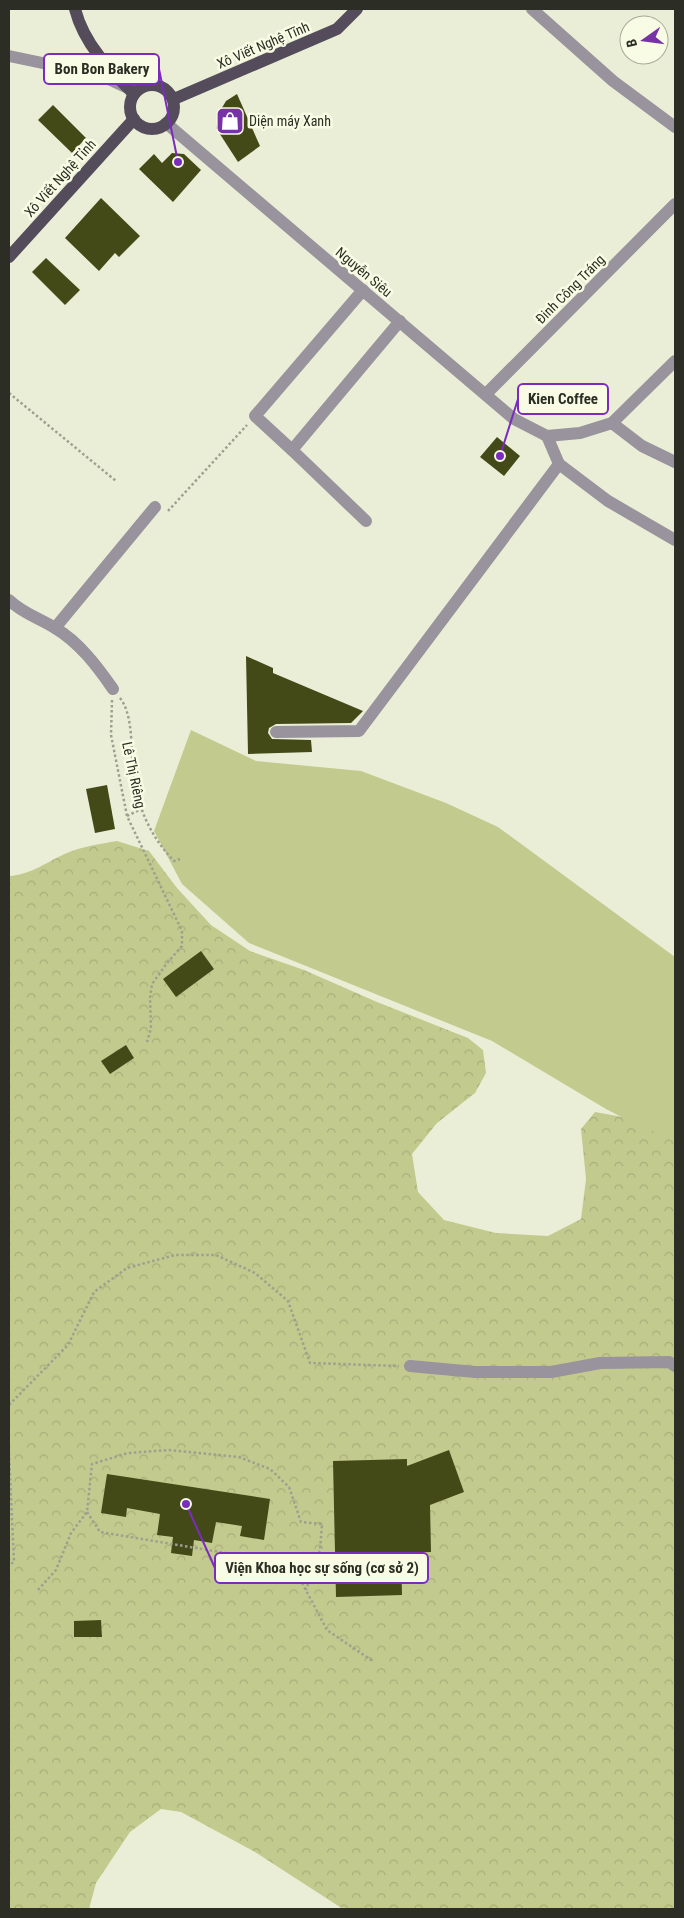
<svg xmlns="http://www.w3.org/2000/svg" width="684" height="1918" viewBox="0 0 684 1918" font-family="'Roboto Condensed',sans-serif">
  <style>
    .green { fill: #c3ca8e }
    .forest { fill: url(#forest-crowns) }
    .building { fill: #444918 }
    .lines { fill: none; stroke-linecap: round; stroke-linejoin: round }
    .path { stroke: #9ea08f; stroke-width: 2.5; stroke-dasharray: 2.5 2.5; stroke-linecap: butt }
    .minor { stroke: #98939c; stroke-width: 12 }
    .major { stroke: #544c5b; stroke-width: 12 }
    .labels { text-anchor: middle; stroke-width: 5; stroke-linejoin: round; paint-order: stroke }
    .street-label { font-size: 14px; fill: #2c2d24; stroke: #f8fce4 }
    .poi-label { font-size: 14px; fill: #2c2d24; stroke: #f8fce4; text-anchor: start }
    .leader { fill: none; stroke: #7b2cbf; stroke-width: 2 }
    .callout-dot { fill: #7b2cbf; stroke: #f8fce4; stroke-width: 2 }
    .callout { fill: #f8fce4; stroke: #7b2cbf; stroke-width: 2 }
    .callout-label { font-size: 15px; text-anchor: middle; font-weight: bold; fill: #2c2d24 }
  </style>
  <defs>
    <pattern id="forest-crowns" width="20" height="18" patternUnits="userSpaceOnUse" patternTransform="scale(1.25)"><rect width="20" height="18" fill="#c3ca8e"/><path d="M2 6a3 3 0 1 1 6 0M12 15a3 3 0 1 1 6 0" fill="none" stroke="#a8ae7a"/></pattern>
  </defs>
  <rect width="100%" height="100%" fill="#ebeed7"/>
  <path class="green" d="M191,730L256,761L361,771L446,803L498,827L675,957V1145L606,1109L492,1041L249,943L182,884L154,831Z"/>
  <path class="forest" d="M117,841L149,851L177,888L211,925L250,951L304,970L377,1002L468,1038L483,1050L486,1073L475,1093L437,1123L412,1154L418,1192L444,1220L496,1233L548,1236L581,1219L586,1179L581,1129L595,1112L628,1118L675,1142V1909H343L255,1852L181,1812L161,1809L130,1832L96,1883L89,1909H9V876C31,875 48,861 67,853C84,846 100,844 117,841Z"/>
  <g class="building">
    <path d="M237,94L260,146L238,162L216,128L220,111L226,101Z"/>
    <path d="M53,105L86,138L72,153L38,120Z"/>
    <path d="M172,153L184,154L201,170L173,202L139,169L154,154L162,163Z"/>
    <path d="M101,198L140,236L119,257L115,253L99,271L65,238Z"/>
    <path d="M46,258L80,290L65,305L32,272Z"/>
    <path d="M497,437L520,456L504,476L480,457Z"/>
    <path d="M246,656L273,668V673L363,711L351,723L276,724L269,728L268,733L272,739L311,740L312,752L248,754Z"/>
    <path d="M107,785L115,829L95,833L86,789Z"/>
    <path d="M201,951L214,969L176,997L163,979Z"/>
    <path d="M126,1045L134,1058L110,1074L101,1061Z"/>
    <path d="M449,1450L464,1492L430,1505L431,1552L401,1553L402,1595L336,1597L333,1461L407,1459V1466Z"/>
    <path d="M107,1474L270,1499L264,1540L240,1536L242,1526L216,1522L212,1543L194,1540L192,1556L171,1553L173,1537L157,1535L160,1514L127,1508L126,1517L101,1513Z"/>
    <path d="M101,1620L102,1637H74V1621Z"/>
  </g>
  <g class="lines">
    <g class="path">
      <path d="M9,393L116,481"/>
      <path d="M168,511L247,425"/>
      <path d="M120,698C133,714 131,748 133,768C136,804 149,835 174,861L180,859"/>
      <path d="M112,700L111,735L127,816L182,931V946L167,963L152,984L150,998L151,1028L147,1042"/>
      <path d="M127,816L141,809"/>
      <path d="M9,1405L68,1345L94,1292L127,1268L175,1255H216L255,1273L288,1301L310,1363L399,1366"/>
      <path d="M9,1453L14,1562L9,1565"/>
      <path d="M87,1512L100,1532L292,1564L327,1630L374,1662"/>
      <path d="M38,1590L56,1570L71,1533L87,1512L92,1464L128,1453L169,1450L239,1457L270,1469L289,1487L301,1522L322,1524L320,1550L306,1590"/>
    </g>
    <g class="minor">
      <path d="M532,9L613,81L675,127"/>
      <path d="M9,56L100,75L126,87"/>
      <path d="M166,123L514,419L547,436"/>
      <path d="M363,290L255,416L292,450L400,321"/>
      <path d="M486,394L675,204"/>
      <path d="M612,423L642,446L675,462"/>
      <path d="M547,436L580,433L612,423L675,361"/>
      <path d="M547,436L559,464"/>
      <path d="M292,450L366,521"/>
      <path d="M559,464L608,501L675,540"/>
      <path d="M9,600C22,613 39,618 55,628C79,642 97,666 113,689"/>
      <path d="M55,628L155,507"/>
      <path d="M276,732L359,731L559,464"/>
      <path d="M410,1366L475,1372H551L600,1363L669,1362L675,1366"/>
    </g>
    <g class="major">
      <path d="M75,9C84,44 109,69 134,94"/>
      <circle cx="152" cy="107" r="22"/>
      <path d="M174,99L337,29L357,9"/>
      <path d="M9,257L134,119"/>
    </g>
  </g>
  <defs>
    <symbol id="shop-square" viewBox="-11 -11 22 22"><rect x="-9" y="-9" width="18" height="18" rx="4" fill="#7732a5" stroke="#f8fce4"/><path d="M-5-2.5h2.3a2.7 3.5 0 0 1 5.4 0H5L5.5 6h-11ZM-1.5-2.5h3a1.5 2.3 0 0 0-3 0Z" fill="#fff"/></symbol>
  </defs>
  <g fill-rule="evenodd">
    <use href="#shop-square" x="214" y="105" width="32" height="32"/>
  </g>
  <g class="labels">
    <g class="street-label">
      <text transform="translate(263 45) rotate(-23)" y="5">Xô Viết Nghệ Tĩnh</text>
      <text transform="translate(60 178) rotate(-48)" y="5">Xô Viết Nghệ Tỉnh</text>
      <text transform="translate(364 272) rotate(40)" y="5">Nguyễn Siêu</text>
      <text transform="translate(570 289) rotate(-45)" y="5">Đinh Công Tráng</text>
      <text transform="translate(134 775) rotate(78)" y="5">Lê Thị Riêng</text>
    </g>
    <g class="poi-label">
      <text x="249" y="126">Diện máy Xanh</text>
    </g>
  </g>
  <path class="leader" d="M178 162L159 69M500 456L518 399M186 1504L215 1568"/>
  <g class="callout-dot">
    <circle cx="178" cy="162" r="5"/>
    <circle cx="500" cy="456" r="5"/>
    <circle cx="186" cy="1504" r="5"/>
  </g>
  <g class="callout">
    <rect x="44" y="54" width="115" height="30" rx="5"/>
    <rect x="518" y="384" width="90" height="30" rx="5"/>
    <rect x="215" y="1553" width="213" height="30" rx="5"/>
  </g>
  <g class="callout-label">
    <text x="102" y="74">Bon Bon Bakery</text>
    <text x="563" y="404">Kien Coffee</text>
    <text x="322" y="1573">Viện Khoa học sự sống (cơ sở 2)</text>
  </g>
  <rect width="684" height="1918" fill="none" stroke="#2c2d24" stroke-width="20"/>
  <g transform="translate(644 40) rotate(256)"><circle r="24" fill="#f8fce4" stroke="#a6a997"/>
  <path d="M0-4L9 19L0 12L-9 19Z" fill="#7732a5"/>
  <text y="-8" font-size="14" font-weight="bold" text-anchor="middle" fill="#2c2d24">B</text>
  </g>
</svg>
